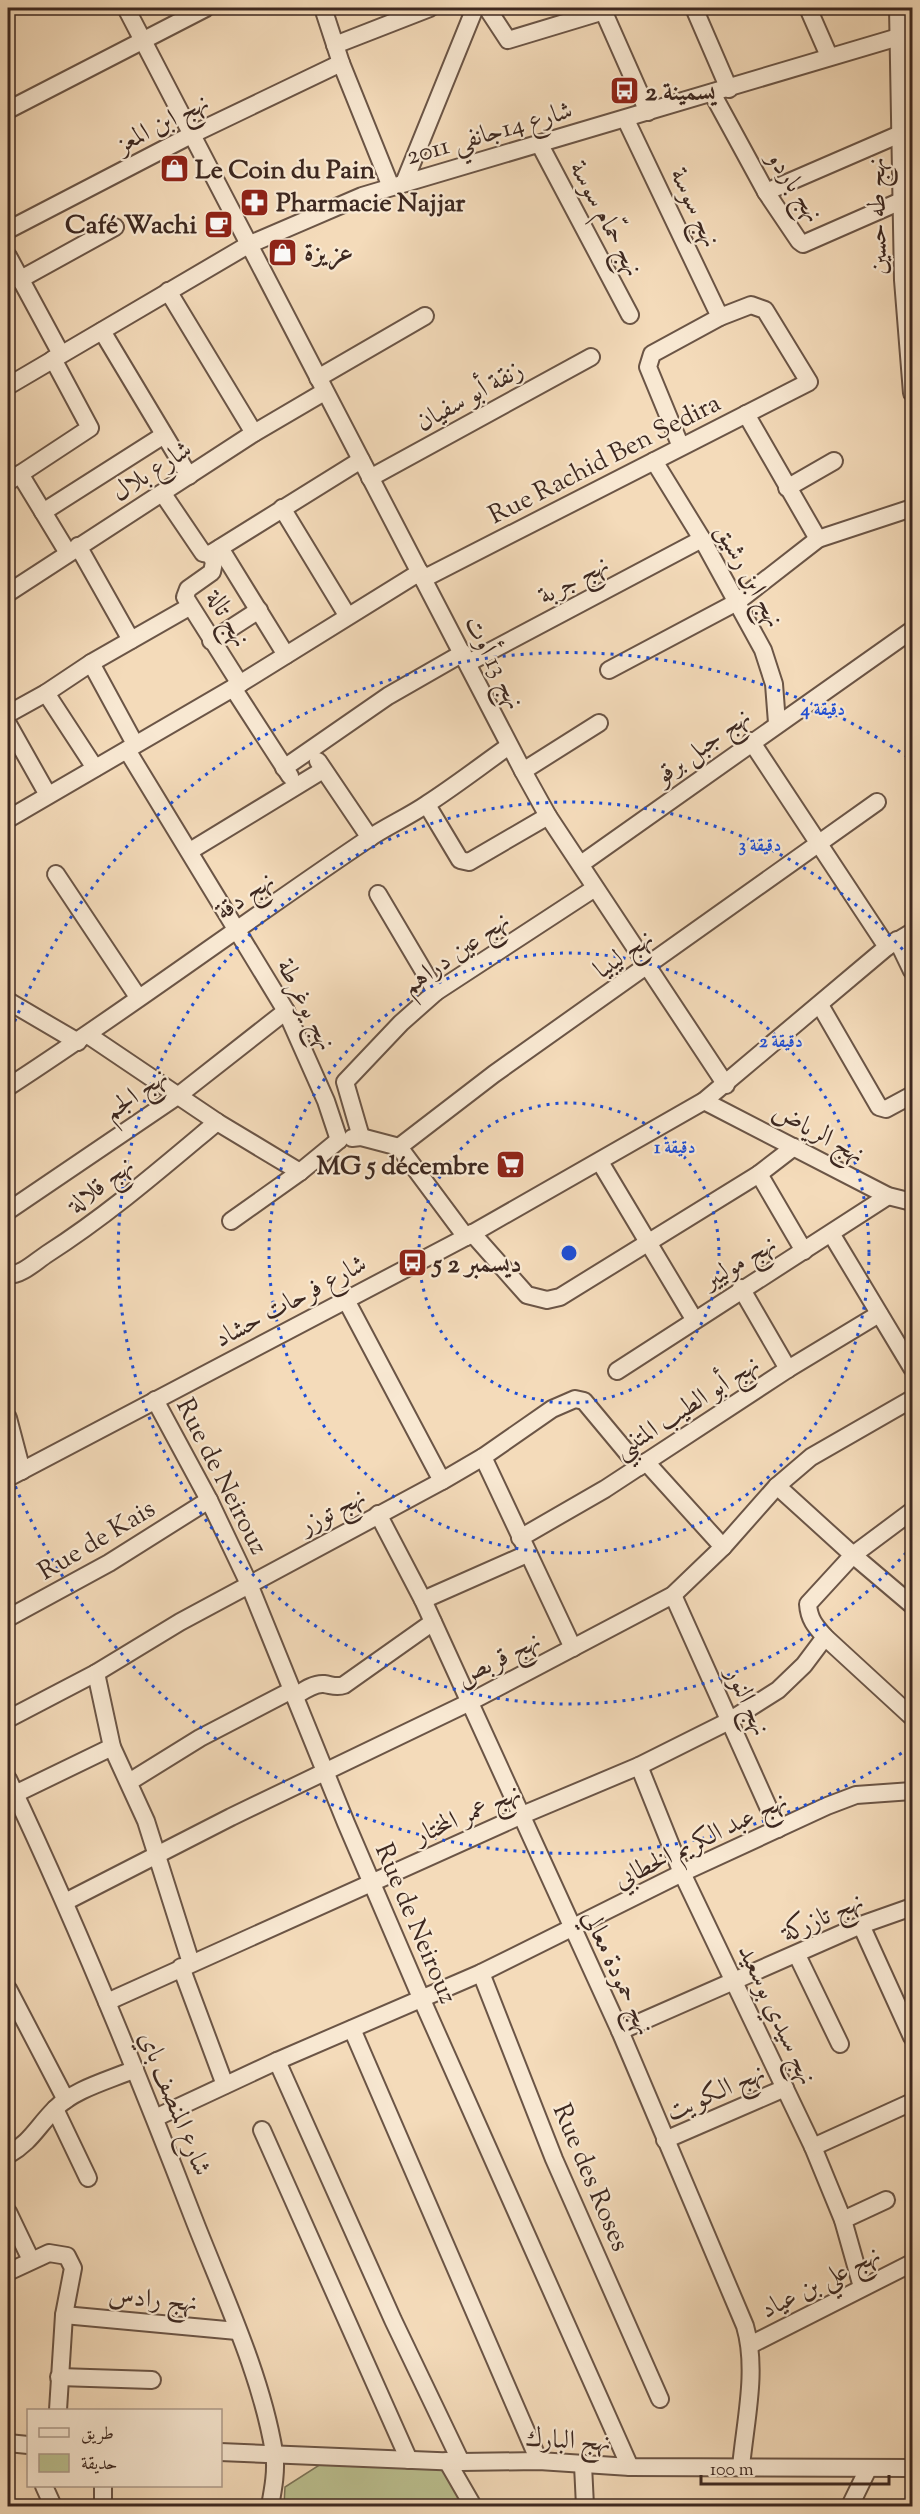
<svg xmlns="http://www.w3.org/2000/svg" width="920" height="2514" viewBox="0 0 920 2514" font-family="'Sorts Mill Goudy',Amiri,serif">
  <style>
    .green { fill: #bbc090; stroke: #7c7458; stroke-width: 1.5 }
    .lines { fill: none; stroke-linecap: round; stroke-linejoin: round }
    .minor-casing { stroke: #6b5546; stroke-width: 20 }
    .minor { stroke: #f8e8d2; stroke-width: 16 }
    .ring { fill: none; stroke: #1d4ed8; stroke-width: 3; stroke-dasharray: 3 6 }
    .labels { text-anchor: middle; stroke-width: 4.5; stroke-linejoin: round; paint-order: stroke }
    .poi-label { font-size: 26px; font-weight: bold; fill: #3d2820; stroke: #f8e8d2; text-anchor: start }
    .street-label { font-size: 26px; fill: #3d2820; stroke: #f8e8d2 }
    .centre { fill: #1d4ed8; stroke: #f8e8d2; stroke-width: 3 }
    .ring-label { font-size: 18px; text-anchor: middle; font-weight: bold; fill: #1d4ed8; stroke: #f8e8d2; stroke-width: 4.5; stroke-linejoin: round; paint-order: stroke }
  </style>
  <rect width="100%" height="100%" fill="#f4dbba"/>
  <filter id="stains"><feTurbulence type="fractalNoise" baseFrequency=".00333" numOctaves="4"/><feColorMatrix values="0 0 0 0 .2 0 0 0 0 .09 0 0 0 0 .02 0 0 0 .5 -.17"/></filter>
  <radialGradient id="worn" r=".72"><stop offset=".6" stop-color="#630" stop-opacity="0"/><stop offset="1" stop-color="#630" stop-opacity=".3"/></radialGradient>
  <path class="green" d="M324,2462L442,2468L465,2506H284L285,2487Z"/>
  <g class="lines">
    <defs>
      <g id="minor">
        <path d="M126,8L523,771L548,816L726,1085"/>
        <path d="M323,8L341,63L391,187"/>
        <path d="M487,8L508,40L604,11"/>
        <path d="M602,8L648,112"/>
        <path d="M694,8L729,89"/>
        <path d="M808,8L829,56"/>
        <path d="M898,8L903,280L912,393"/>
        <path d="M335,45L430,8"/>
        <path d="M712,93L766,192L799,241L803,244L901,201"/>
        <path d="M8,110L206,8"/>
        <path d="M626,120L720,317"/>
        <path d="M540,145L630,315"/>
        <path d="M404,183L475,8"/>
        <path d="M766,192L900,134"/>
        <path d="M8,230L193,134L341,63"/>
        <path d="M8,256L61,354"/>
        <path d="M19,280L115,227"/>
        <path d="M168,291L254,433"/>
        <path d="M102,331L189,476"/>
        <path d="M318,378L425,316"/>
        <path d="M8,386L248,245L362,196L912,33"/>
        <path d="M746,414L818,539"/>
        <path d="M654,461L702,539L763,650L774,684L777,723"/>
        <path d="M20,474L68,553"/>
        <path d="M370,478L591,357"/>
        <path d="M8,482L90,428L53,359"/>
        <path d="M787,488L834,461"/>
        <path d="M163,494L203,553L210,554L361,460"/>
        <path d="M282,508L347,615"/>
        <path d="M43,512L164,435"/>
        <path d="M78,546L131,640"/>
        <path d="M220,548L286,655"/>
        <path d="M210,554L214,562L212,572L188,589L185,597L240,684"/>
        <path d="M423,579L809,382L765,310L751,305L720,317L652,354L648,367L681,447"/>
        <path d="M8,593L254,433L324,392"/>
        <path d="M211,641L259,610"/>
        <path d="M91,663L189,607"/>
        <path d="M468,663L702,539"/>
        <path d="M609,670L737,602L818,539L912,508"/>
        <path d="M233,688L290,776"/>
        <path d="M46,693L95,768"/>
        <path d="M8,714L46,693L91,663L135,744"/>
        <path d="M8,724L48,795"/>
        <path d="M751,741L887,947"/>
        <path d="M127,750L286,1011L326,1101L339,1140"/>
        <path d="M318,761L370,838"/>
        <path d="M284,768L388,696L463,653"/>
        <path d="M523,771L599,723"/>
        <path d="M427,805L460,860L469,862L548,816"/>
        <path d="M8,819L233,688L420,572"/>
        <path d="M190,851L323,770"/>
        <path d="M581,864L912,630"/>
        <path d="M56,874L138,997"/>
        <path d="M378,894L436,992"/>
        <path d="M897,940L912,971"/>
        <path d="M8,1001L78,1042"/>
        <path d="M820,1005L879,1107L886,1109L912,1095"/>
        <path d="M88,1035L217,1122L300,1172"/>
        <path d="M8,1087C130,1008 247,920 368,839C387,826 408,817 427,804C455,786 482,765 509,746"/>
        <path d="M704,1101L888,1196L912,1202"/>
        <path d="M361,1137L345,1082L401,1023L436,992L595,888"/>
        <path d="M352,1138L361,1137L399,1147L466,1237"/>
        <path d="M399,1147L494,1074L877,802"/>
        <path d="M600,1162L694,1319"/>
        <path d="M759,1174L804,1251"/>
        <path d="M8,1211L179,1095L286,1011"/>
        <path d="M231,1221L300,1172L339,1140"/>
        <path d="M472,1233L527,1295L547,1300L560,1297L759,1174L794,1147"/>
        <path d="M832,1235L912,1368"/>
        <path d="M8,1275C22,1275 35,1262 47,1254C108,1215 162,1168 217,1122"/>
        <path d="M741,1288L788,1369"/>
        <path d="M346,1300L442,1481"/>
        <path d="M617,1371L888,1196"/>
        <path d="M155,1400L209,1500L249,1584L346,1823L422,2000L630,2467"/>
        <path d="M8,1418L22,1471"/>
        <path d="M483,1457L573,1648"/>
        <path d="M646,1462L723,1547"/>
        <path d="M8,1478L466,1237L704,1101L887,947L912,932"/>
        <path d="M777,1486L853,1555L912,1605"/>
        <path d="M912,1511L853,1555L808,1604C809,1619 815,1626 825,1637L912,1717"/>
        <path d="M378,1514L423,1600L620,2031L745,2326C758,2370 745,2422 741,2467"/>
        <path d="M520,1538L605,1489L788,1369L879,1314"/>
        <path d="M673,1595L778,1829"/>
        <path d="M423,1600L527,1554"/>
        <path d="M8,1618L109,1563L209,1500"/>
        <path d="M96,1673L112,1747L146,1821L191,1963"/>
        <path d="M295,1696C303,1691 314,1683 324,1684C332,1685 336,1688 344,1685L433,1622"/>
        <path d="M8,1719L96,1673L180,1622L442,1481L483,1457L552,1409L575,1399L584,1401L639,1467"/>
        <path d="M639,1766L682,1873L813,2147L843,2220L862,2287"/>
        <path d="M8,1779C76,1922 136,2069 193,2217C222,2292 261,2373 274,2452C277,2469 273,2490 270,2506"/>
        <path d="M129,1782L200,1738L292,1690"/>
        <path d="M15,1794L112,1747"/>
        <path d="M65,1902L231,1817L470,1702L673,1595L723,1547L777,1486L811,1457L912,1399"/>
        <path d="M861,1925L912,2037"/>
        <path d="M797,1955L840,2044"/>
        <path d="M181,1967L225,2085"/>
        <path d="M481,1973L554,2159L660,2399"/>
        <path d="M8,1989L66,2100"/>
        <path d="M107,2002L520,1816L639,1766L729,1721L778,1690L804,1665L825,1637"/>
        <path d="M352,2029L539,2461"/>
        <path d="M620,2031L861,1925L912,1907"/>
        <path d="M277,2061L393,2320L461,2462"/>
        <path d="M55,2109L88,2178"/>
        <path d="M155,2118L277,2061L481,1973L682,1873L827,1806L856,1795L912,1791"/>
        <path d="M262,2130L409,2460"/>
        <path d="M665,2140L785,2088"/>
        <path d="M813,2147L912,2102"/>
        <path d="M8,2155C31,2142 37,2127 55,2109C74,2089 110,2080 135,2069"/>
        <path d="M8,2212L31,2260"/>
        <path d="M843,2220L886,2200"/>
        <path d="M8,2272L49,2253L67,2256L73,2268L64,2315L58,2410"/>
        <path d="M64,2315L237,2331"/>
        <path d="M750,2345L912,2263"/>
        <path d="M59,2377L152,2380"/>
        <path d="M8,2443L28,2445"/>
        <path d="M220,2452L461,2462L539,2461L630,2467L912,2468"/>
        <path d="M447,2461L473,2506"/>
        <path d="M583,2465L585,2506"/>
        <path d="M44,2486L53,2506"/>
        <path d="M103,2506V2486"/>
        <path d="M850,2506L868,2469"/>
      </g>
    </defs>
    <use href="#minor" class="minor-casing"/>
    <use href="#minor" class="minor"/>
  </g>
  <g class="ring">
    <circle cx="569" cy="1253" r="150"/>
    <circle cx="569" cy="1253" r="300"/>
    <path d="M912 1546A451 451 0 1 1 912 960"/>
    <path d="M909 1748A601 601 0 0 1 8 1468M8 1038A601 601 0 0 1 909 758"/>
  </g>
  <defs>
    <symbol id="bus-square" viewBox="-11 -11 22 22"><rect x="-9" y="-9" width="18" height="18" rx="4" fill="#8f2418" stroke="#f8e8d2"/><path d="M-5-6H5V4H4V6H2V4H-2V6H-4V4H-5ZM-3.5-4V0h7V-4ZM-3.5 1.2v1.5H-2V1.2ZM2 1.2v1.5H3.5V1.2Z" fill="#fff"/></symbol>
    <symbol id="shop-square" viewBox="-11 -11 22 22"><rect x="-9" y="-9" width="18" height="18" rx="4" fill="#8f2418" stroke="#f8e8d2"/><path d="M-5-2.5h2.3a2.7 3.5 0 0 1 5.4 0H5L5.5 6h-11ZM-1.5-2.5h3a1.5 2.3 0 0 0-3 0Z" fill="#fff"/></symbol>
    <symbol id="pharmacy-square" viewBox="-11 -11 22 22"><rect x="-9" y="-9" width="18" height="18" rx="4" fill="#8f2418" stroke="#f8e8d2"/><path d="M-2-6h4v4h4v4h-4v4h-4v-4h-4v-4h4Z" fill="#fff"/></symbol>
    <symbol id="cafe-square" viewBox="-11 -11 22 22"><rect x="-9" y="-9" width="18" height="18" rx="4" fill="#8f2418" stroke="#f8e8d2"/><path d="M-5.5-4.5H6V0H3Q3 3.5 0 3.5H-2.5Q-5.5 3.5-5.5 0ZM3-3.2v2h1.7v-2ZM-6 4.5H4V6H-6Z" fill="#fff"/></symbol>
    <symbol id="supermarket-square" viewBox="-11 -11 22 22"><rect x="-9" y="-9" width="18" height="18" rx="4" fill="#8f2418" stroke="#f8e8d2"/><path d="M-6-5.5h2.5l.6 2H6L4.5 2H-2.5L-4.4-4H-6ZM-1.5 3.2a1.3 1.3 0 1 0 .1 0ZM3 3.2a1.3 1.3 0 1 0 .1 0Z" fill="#fff"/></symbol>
  </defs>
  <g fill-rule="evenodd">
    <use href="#bus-square" x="608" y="74" width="33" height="33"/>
    <use href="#shop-square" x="158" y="152" width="33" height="33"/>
    <use href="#pharmacy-square" x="238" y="186" width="33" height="33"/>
    <use href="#cafe-square" x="202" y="208" width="33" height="33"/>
    <use href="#shop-square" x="266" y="236" width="33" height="33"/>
    <use href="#supermarket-square" x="494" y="1148" width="33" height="33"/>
    <use href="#bus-square" x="396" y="1246" width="33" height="33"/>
  </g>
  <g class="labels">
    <g class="poi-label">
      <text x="645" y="100">يسمينة 2</text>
      <text x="195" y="178">Le Coin du Pain</text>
      <text x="276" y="211">Pharmacie Najjar</text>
      <text x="197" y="233" text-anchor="end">Café Wachi</text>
      <text x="304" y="261">عزيزة</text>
      <text x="489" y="1174" text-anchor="end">MG 5 décembre</text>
      <text x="433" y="1272">5 ديسمبر 2</text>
    </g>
    <g class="street-label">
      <text transform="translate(162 122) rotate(-27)" y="9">نهج ابن المعز</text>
      <text transform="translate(489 132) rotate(-16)" y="9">شارع 14جانفي 2011</text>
      <text transform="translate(796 186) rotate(57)" y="9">نهج باردو</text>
      <text transform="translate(696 207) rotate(65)" y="9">نهج سوسة</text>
      <text transform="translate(876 216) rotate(-91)" y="9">نهج طه حسين</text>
      <text transform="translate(607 218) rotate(62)" y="9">نهج حمّام سوسة</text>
      <text transform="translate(469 395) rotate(-29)" y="9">زنقة أبو سفيان</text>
      <text transform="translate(604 458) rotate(-27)" y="9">Rue Rachid Ben Sedira</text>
      <text transform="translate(151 470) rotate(-33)" y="9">شارع بلال</text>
      <text transform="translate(750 575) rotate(61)" y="9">نهج ابن رشيق</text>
      <text transform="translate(573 579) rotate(-28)" y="9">نهج جربة</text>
      <text transform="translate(229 618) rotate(60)" y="9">نهج تالة</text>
      <text transform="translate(495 662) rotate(63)" y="9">نهج 13 أوت</text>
      <text transform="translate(702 745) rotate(-36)" y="9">نهج جبل برقو</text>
      <text transform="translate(244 895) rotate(-35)" y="9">نهج دقة</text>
      <text transform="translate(455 952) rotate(-35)" y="9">نهج عين دراهم</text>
      <text transform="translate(623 953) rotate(-35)" y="9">نهج ليبيا</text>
      <text transform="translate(307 1004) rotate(63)" y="9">نهج يوغرطة</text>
      <text transform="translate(135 1093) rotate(-35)" y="9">نهج الجم</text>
      <text transform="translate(819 1132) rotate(28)" y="9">نهج الرياض</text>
      <text transform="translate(100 1184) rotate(-38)" y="9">نهج قلالة</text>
      <text transform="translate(739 1261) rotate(-31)" y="9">نهج موليير</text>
      <text transform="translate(290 1300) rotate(-28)" y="9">شارع فرحات حشاد</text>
      <text transform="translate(686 1406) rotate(-33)" y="9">نهج أبو الطيب المتنبي</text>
      <text transform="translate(223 1476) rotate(63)" y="9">Rue de Neirouz</text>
      <text transform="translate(332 1510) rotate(-28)" y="9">نهج توزر</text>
      <text transform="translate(96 1539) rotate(-31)" y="9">Rue de Kais</text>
      <text transform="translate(498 1658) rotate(-27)" y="9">نهج قربص</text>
      <text transform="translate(749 1701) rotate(66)" y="9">نهج النور</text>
      <text transform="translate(467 1813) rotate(-24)" y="9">نهج عمر المختار</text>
      <text transform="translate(700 1839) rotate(-26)" y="9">نهج عبد الكريم الخطابي</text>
      <text transform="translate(822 1916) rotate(-24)" y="9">نهج تازركة</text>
      <text transform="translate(417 1923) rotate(67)" y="9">Rue de Neirouz</text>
      <text transform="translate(619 1972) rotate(65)" y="9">نهج حمودة معالي</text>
      <text transform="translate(778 2014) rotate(65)" y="9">نهج سيدي بوسعيد</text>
      <text transform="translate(715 2091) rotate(-24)" y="9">نهج الكويت</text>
      <text transform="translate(176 2103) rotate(68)" y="9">شارع المنصف باي</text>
      <text transform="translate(592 2177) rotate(67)" y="9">Rue des Roses</text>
      <text transform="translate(820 2281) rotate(-27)" y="9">نهج علي بن عياد</text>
      <text transform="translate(153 2298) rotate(5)" y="9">نهج رادس</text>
      <text transform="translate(568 2439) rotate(3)" y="9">نهج البارك</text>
    </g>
  </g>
  <circle cx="569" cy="1253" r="9" class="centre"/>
  <g class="ring-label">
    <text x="823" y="715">4 دقيقة</text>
    <text x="760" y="851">3 دقيقة</text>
    <text x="781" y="1047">2 دقيقة</text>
    <text x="675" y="1153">1 دقيقة</text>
  </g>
  <rect width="920" height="2514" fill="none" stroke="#f4dbba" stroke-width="30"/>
  <rect x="9" y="9" width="902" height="2496" fill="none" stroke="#3d2820" stroke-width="3"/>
  <rect x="15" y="15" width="890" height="2484" fill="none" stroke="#3d2820" stroke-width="1.5"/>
  <rect x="27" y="2409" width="195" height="78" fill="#f8e8d2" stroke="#ad9b8b" stroke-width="1.5"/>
  <rect x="39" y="2428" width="30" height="9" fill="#f8e8d2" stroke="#ad9b8b" stroke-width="1.5"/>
  <text x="81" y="2439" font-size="18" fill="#3d2820">طريق</text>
  <rect x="39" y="2454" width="30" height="18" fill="#bbc090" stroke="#ad9b8b" stroke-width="1.5"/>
  <text x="81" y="2469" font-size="18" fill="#3d2820">حديقة</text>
  <path d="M701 2475v9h188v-9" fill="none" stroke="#3d2820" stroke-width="3"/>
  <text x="710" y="2475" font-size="18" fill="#3d2820" stroke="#f8e8d2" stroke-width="4.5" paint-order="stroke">100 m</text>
  <rect width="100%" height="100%" filter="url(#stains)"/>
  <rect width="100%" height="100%" fill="url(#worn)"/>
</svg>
